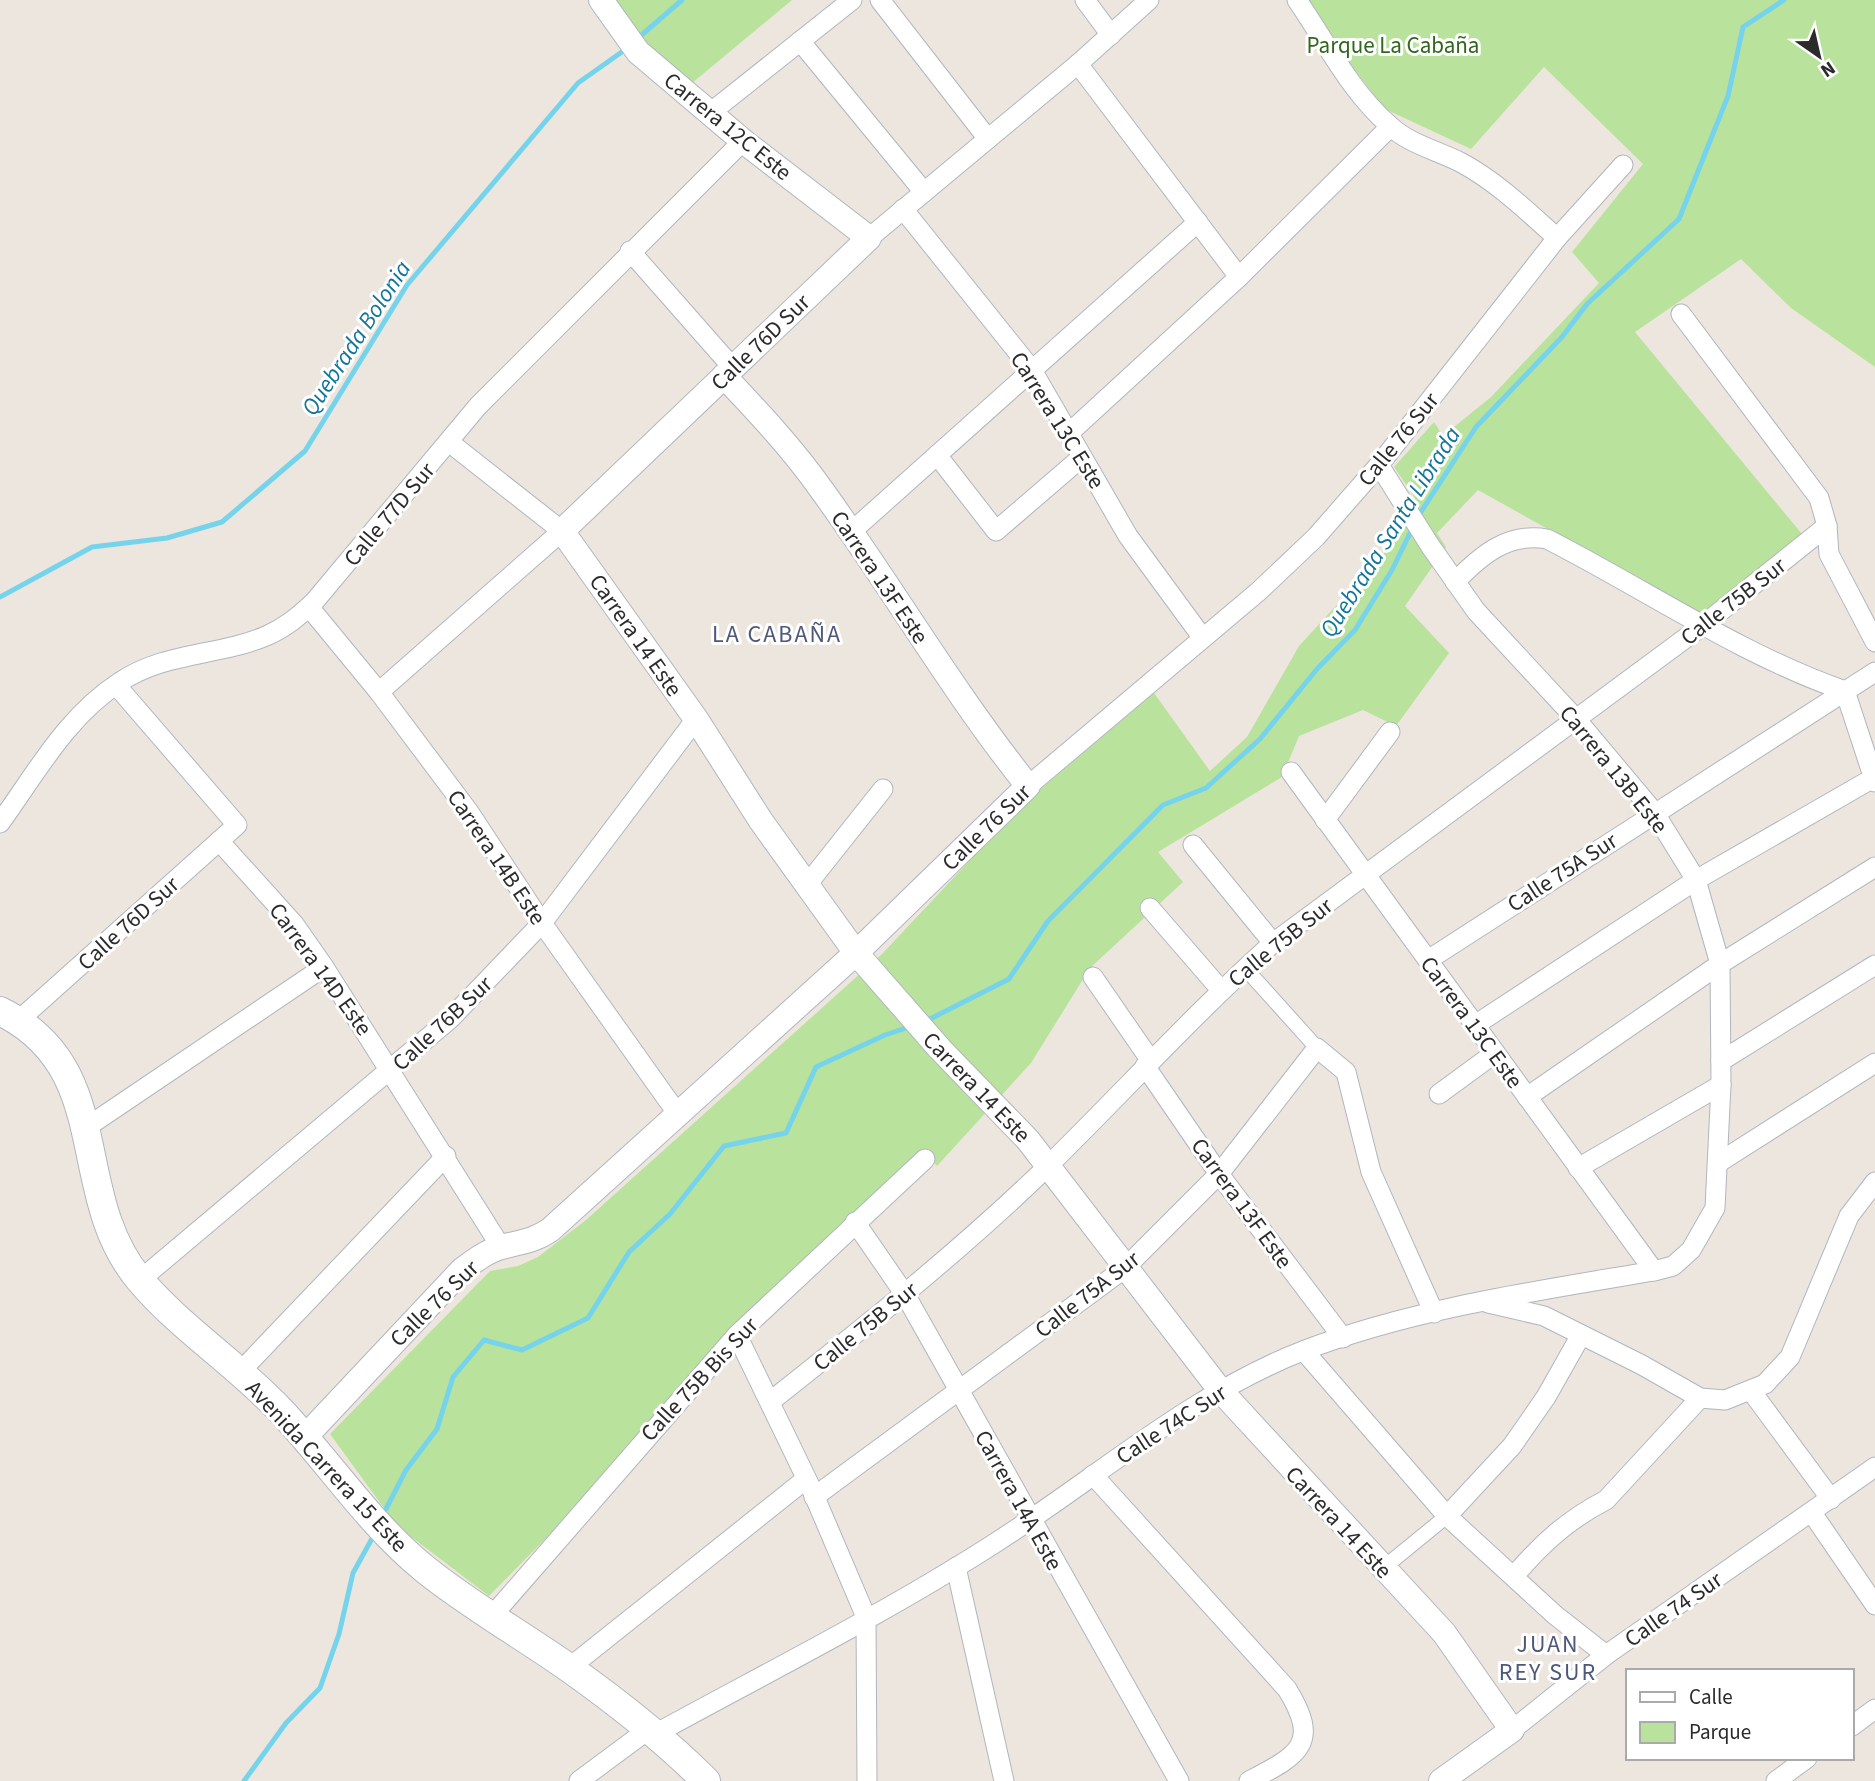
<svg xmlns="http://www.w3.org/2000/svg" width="1875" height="1781" viewBox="0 0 1875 1781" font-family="'Source Sans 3',sans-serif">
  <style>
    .green { fill: #b9e29c }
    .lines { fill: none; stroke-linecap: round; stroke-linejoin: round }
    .stream { stroke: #75d4eb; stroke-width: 5 }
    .pedestrian-casing { stroke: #b1b5bf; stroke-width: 16 }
    .minor-casing { stroke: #b1b5bf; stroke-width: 21 }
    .tertiary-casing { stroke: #b1b5bf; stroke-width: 26 }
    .secondary-casing { stroke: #b1b5bf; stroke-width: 30 }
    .pedestrian { stroke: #fff; stroke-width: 14 }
    .minor { stroke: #fff; stroke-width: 19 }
    .tertiary { stroke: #fff; stroke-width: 24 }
    .secondary { stroke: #fff; stroke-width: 28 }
    .labels { text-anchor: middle; stroke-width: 6; stroke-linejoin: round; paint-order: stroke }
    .park-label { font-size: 23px; fill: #31671d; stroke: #fff }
    .street-label { font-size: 23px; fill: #2b2b2b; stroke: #fff }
    .water-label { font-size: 24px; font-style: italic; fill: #11749a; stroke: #fff }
    .neighbourhood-label { font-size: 24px; letter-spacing: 2px; fill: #4d587b; stroke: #fff }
  </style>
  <rect width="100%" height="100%" fill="#ede6de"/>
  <g class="green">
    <path d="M615,0H792L692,83L646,47Z"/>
    <path d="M1307,0H1875V367L1791,308L1741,259L1635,332L1802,534L1702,615L1478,490L1437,533L1446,547L1405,606L1449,653L1396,726L1363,710L1299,736L1282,777L1158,852L1183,882L1090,968L1031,1063L937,1166L924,1151L703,1359L548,1536L489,1596L397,1526L330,1434L490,1271L518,1266L538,1257L586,1220L882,954L1022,805L1154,693L1210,771L1247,737L1299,646L1399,537L1415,498L1394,467L1434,422L1443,436L1491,397L1599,283L1572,252L1643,164L1544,67L1471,149L1385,109L1337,47Z"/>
  </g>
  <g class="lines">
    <g class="stream">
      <path d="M638,38L682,0"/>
      <path d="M1417,518L1476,427L1562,337L1587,304L1679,219L1728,96L1743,27L1784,0"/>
      <path d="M0,597L92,547L167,538L222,522L305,451L407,285L578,83L626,49"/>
      <path d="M924,1022L1009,979L1048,921L1163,805L1206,788L1260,739L1317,669L1355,630L1392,570L1413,527"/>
      <path d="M386,1509L406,1470L437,1429L453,1377L484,1340L522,1350L588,1318L629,1252L670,1214L724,1146L786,1133L816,1067L885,1035L912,1026"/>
      <path d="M244,1781L286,1723L320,1688L339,1634L353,1573L374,1535"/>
    </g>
    <defs>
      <g id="pedestrian">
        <path d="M1245,968L1317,1048"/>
        <path d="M1382,1569L1447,1516"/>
      </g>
      <g id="minor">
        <path d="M880,0L988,139"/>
        <path d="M1085,0L1111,35"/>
        <path d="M1297,0C1326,42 1350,91 1389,125C1409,144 1436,150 1460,162C1496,181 1527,211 1557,238"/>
        <path d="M800,41L924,192"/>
        <path d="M1078,64L1239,277"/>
        <path d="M710,113L852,0"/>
        <path d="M903,209L1032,370L1128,536L1202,637"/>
        <path d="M869,238L1078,64L1149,0"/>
        <path d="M630,251L733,368"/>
        <path d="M1681,314L1819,498L1827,526L1829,554L1875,642"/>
        <path d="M1068,434L1239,277L1390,127"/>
        <path d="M937,455L996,531L1082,457"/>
        <path d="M851,532L1198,222"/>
        <path d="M1455,582C1481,555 1508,532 1547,539C1647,590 1739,654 1845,691L1875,782"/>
        <path d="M309,607L379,692L469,812L542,923L677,1113"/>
        <path d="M379,692L562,531L449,442"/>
        <path d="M1291,772L1654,1271"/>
        <path d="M1028,786L1259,591L1316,537L1379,465L1557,238L1623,165"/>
        <path d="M1325,820L1390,732"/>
        <path d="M0,823C36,773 67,716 120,682C164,652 219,656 266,636C285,628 299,616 314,602L478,406L743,141"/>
        <path d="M219,841L294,924L324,967L501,1247"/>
        <path d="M1193,845L1273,943"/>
        <path d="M806,886L883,789"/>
        <path d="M1150,908L1221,990"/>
        <path d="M1428,960L1875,672"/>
        <path d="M1093,977L1151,1061"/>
        <path d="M19,1020L237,825L116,685"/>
        <path d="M1475,1025L1696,880L1875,777"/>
        <path d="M1721,1061L1875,965"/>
        <path d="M1145,1066L1219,1174L1343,1338"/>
        <path d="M1439,1094L1495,1053"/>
        <path d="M1527,1097L1720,964L1875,867"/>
        <path d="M84,1129L324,967"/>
        <path d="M1718,1163L1875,1063"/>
        <path d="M1578,1168L1721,1085"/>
        <path d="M855,1222L906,1296L1179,1781"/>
        <path d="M140,1280L450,1019L542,923L696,719"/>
        <path d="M1488,1303L1544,1316L1642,1365L1700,1398L1725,1400L1765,1384L1790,1357L1849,1216L1875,1182"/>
        <path d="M737,1335L811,1488L866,1617L867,1781"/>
        <path d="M1304,1351L1447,1516L1555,1615L1606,1655"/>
        <path d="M240,1372L446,1156"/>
        <path d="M1752,1392L1831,1499"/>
        <path d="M771,1401C867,1325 963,1249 1050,1164C1125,1090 1195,1013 1273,943L1702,626L1827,526"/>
        <path d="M1093,1475L1287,1689C1321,1744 1299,1755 1249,1781"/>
        <path d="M814,1497L1125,1268L1219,1174L1317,1048L1346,1072L1371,1172L1434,1313"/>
        <path d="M1812,1513L1875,1605"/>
        <path d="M1447,1516L1512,1446L1546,1397L1581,1335"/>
        <path d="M956,1567L1004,1781"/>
        <path d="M1515,1575C1542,1543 1569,1519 1606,1500L1700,1398"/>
        <path d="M492,1616L737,1335L925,1159"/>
        <path d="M569,1668L806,1479"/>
        <path d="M1852,1726L1875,1709"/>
        <path d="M1512,1730L1606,1655L1875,1467"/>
        <path d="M655,1734C768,1672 884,1614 992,1545C1096,1479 1189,1395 1305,1350C1416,1308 1537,1291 1654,1271L1673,1266L1691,1250L1715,1208L1721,1085L1720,964L1696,880L1654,812L1576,719L1476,611L1431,547L1379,465"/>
        <path d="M579,1781L649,1729"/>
        <path d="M1776,1781L1807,1758"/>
      </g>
      <g id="tertiary">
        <path d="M601,0L638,52L743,141L869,238L562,531L696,719L761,821L856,953L940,1049L1028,1140L1220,1390L1444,1633L1512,1730L1441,1781"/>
        <path d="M305,1437L462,1270C474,1261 487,1251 502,1247C520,1242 534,1241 550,1230L856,953L1028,786C952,691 892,587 821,489C792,448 758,412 724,376"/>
      </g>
      <path id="secondary" d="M0,1011C117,1068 67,1192 139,1279C180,1328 237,1364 281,1411C330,1463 370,1525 426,1570C471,1606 522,1635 569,1668C617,1702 664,1739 706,1781"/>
    </defs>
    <use href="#pedestrian" class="pedestrian-casing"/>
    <use href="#minor" class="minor-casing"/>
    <use href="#tertiary" class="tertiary-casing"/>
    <use href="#secondary" class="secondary-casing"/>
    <use href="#pedestrian" class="pedestrian"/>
    <use href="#minor" class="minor"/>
    <use href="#tertiary" class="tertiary"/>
    <use href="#secondary" class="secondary"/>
  </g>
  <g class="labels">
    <g class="park-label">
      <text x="1393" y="53">Parque La Cabaña</text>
    </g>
    <g class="street-label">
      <text transform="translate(728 126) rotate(39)" y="8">Carrera 12C Este</text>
      <text transform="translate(760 342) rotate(-44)" y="8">Calle 76D Sur</text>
      <text transform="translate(1058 420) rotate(58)" y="8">Carrera 13C Este</text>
      <text transform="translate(1398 439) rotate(-51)" y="8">Calle 76 Sur</text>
      <text transform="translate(389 514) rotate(-50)" y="8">Calle 77D Sur</text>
      <text transform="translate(880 577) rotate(56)" y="8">Carrera 13F Este</text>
      <text transform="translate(1733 601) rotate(-38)" y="8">Calle 75B Sur</text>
      <text transform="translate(636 635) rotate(55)" y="8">Carrera 14 Este</text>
      <text transform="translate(1614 769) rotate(51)" y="8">Carrera 13B Este</text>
      <text transform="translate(986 827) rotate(-44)" y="8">Calle 76 Sur</text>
      <text transform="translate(497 857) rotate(56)" y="8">Carrera 14B Este</text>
      <text transform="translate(1562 872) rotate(-33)" y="8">Calle 75A Sur</text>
      <text transform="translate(128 923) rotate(-42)" y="8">Calle 76D Sur</text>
      <text transform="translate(1280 942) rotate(-39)" y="8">Calle 75B Sur</text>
      <text transform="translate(321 969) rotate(54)" y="8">Carrera 14D Este</text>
      <text transform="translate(1472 1022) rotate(54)" y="8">Carrera 13C Este</text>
      <text transform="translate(442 1023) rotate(-43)" y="8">Calle 76B Sur</text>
      <text transform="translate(977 1087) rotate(46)" y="8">Carrera 14 Este</text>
      <text transform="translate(1242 1203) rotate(54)" y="8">Carrera 13F Este</text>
      <text transform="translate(1087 1294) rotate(-38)" y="8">Calle 75A Sur</text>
      <text transform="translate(434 1303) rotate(-44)" y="8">Calle 76 Sur</text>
      <text transform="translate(865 1326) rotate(-39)" y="8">Calle 75B Sur</text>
      <text transform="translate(699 1379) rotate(-47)" y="8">Calle 75B Bis Sur</text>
      <text transform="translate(1171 1424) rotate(-33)" y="8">Calle 74C Sur</text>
      <text transform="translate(327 1466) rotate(47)" y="8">Avenida Carrera 15 Este</text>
      <text transform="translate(1019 1500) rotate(61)" y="8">Carrera 14A Este</text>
      <text transform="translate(1339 1522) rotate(47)" y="8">Carrera 14 Este</text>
      <text transform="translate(1673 1609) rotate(-35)" y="8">Calle 74 Sur</text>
    </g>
    <g class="water-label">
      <text transform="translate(356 338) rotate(-57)" y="8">Quebrada Bolonia</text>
      <text transform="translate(1390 532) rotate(-58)" y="8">Quebrada Santa Librada</text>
    </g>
    <g class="neighbourhood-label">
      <text x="777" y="642">LA CABAÑA</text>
      <text x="1548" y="1652">JUAN<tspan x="1548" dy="28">REY SUR</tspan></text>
    </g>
  </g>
  <rect x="1626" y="1669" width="228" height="91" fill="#ffffff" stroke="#aaaaaa" stroke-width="2"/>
  <rect x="1640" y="1692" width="35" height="10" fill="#ffffff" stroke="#aaaaaa" stroke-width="2"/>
  <text x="1689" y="1704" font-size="21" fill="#2b2b2b">Calle</text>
  <rect x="1640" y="1722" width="35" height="21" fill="#b9e29c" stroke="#aaaaaa" stroke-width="2"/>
  <text x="1689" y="1739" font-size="21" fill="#2b2b2b">Parque</text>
  <g transform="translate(1819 56) rotate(146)" stroke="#ffffff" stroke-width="5" paint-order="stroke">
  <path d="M0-5L12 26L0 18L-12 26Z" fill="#2b2b2b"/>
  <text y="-10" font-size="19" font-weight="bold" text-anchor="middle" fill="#2b2b2b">N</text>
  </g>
</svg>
